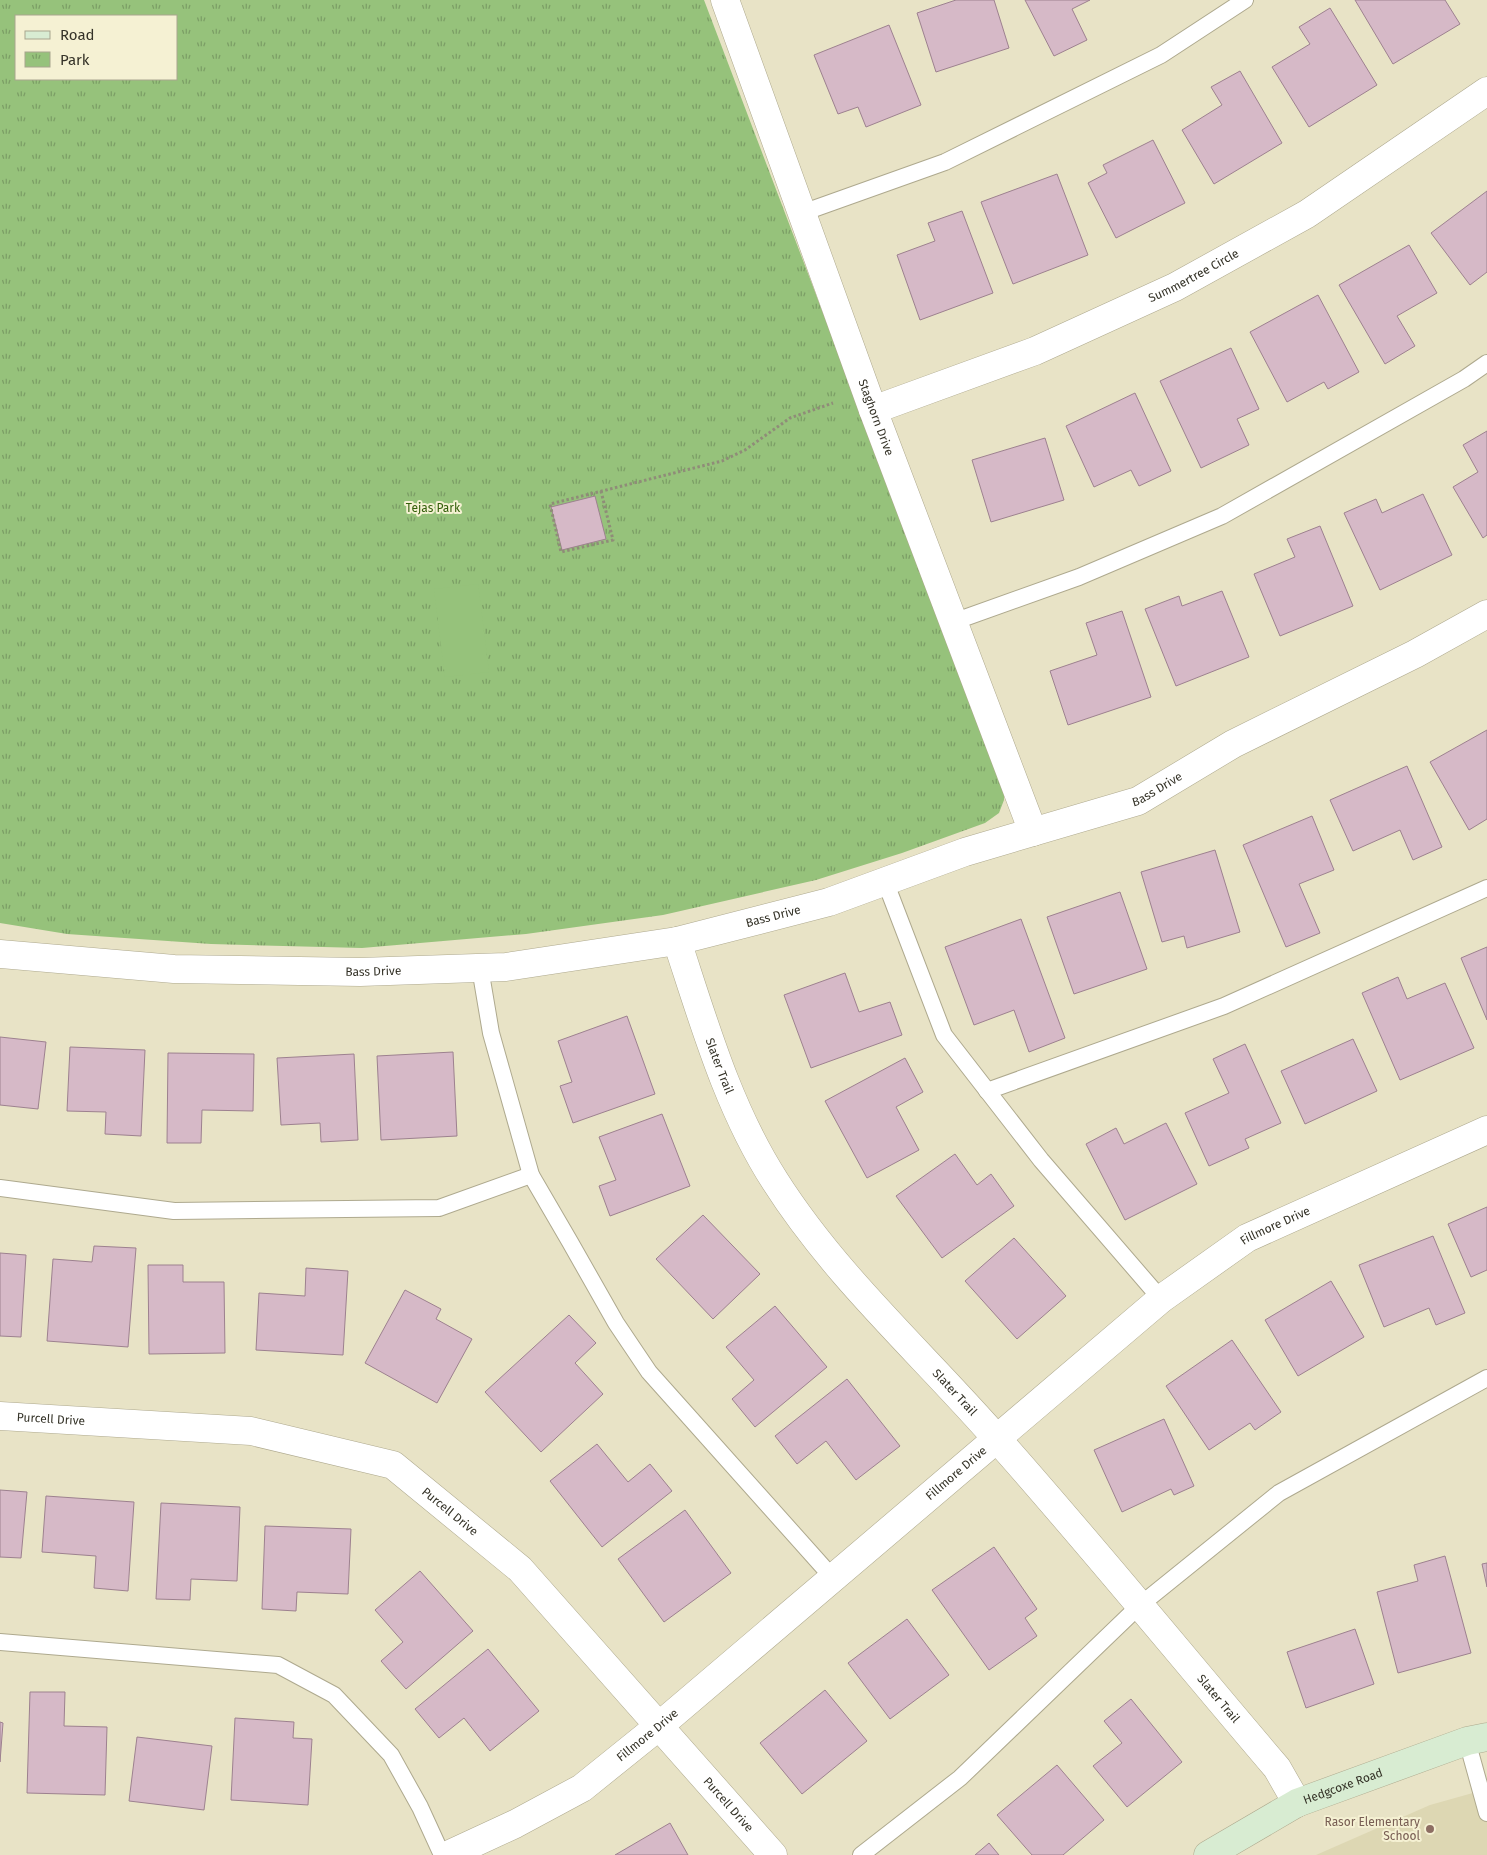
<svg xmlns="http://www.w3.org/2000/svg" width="1487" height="1855" viewBox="0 0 1487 1855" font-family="'Fira Sans',sans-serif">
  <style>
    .built { fill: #ddd7b3 }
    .park { fill: url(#park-tufts); fill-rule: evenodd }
    .pitch { fill: #96c27b }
    .building { fill: #d6b9c7; stroke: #9d818f }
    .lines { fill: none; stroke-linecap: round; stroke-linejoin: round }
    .lane-casing { stroke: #aea98e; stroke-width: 18 }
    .street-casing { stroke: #aea98e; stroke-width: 29 }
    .secondary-casing { stroke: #aea98e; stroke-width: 29 }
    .path { stroke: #8f8c78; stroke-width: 3; stroke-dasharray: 2.5 2.5; stroke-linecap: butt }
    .lane { stroke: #fff; stroke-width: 16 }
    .street { stroke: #fff; stroke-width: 28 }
    .secondary { stroke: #d8ecd2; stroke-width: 28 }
    .education-dot { fill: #8d6e63; stroke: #f5f1d3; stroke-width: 2 }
    .labels { text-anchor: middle; stroke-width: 4; stroke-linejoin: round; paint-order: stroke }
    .street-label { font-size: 12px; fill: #343227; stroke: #f5f1d3 }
    .park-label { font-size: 12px; fill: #335f0a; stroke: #f5f1d3 }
    .education-label { font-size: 12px; fill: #785e54; stroke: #f5f1d3; text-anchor: end }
  </style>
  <defs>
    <pattern id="park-tufts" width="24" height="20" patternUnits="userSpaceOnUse" patternTransform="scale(1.25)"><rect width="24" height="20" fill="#96c27b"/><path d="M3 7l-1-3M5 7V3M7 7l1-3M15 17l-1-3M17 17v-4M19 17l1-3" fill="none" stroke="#7b9e65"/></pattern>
  </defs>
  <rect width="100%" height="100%" fill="#e8e3c6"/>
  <path class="built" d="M1487,1789V1855H1316L1430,1805Z"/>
  <path class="park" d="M0,0H704L1004,789V800L999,813L985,823L902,853L816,880L663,915L526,934L362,948L211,944L67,934L0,923ZM16,16H176V79H16Z"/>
  <path class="pitch" d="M478,584L489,672L445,677L434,589Z"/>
  <g class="building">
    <path d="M956,0H994L1009,48L936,72L917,13Z"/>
    <path d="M1025,0H1090L1072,9L1087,40L1054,56Z"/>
    <path d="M1355,0H1445L1460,24L1393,64Z"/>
    <path d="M1330,8L1377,85L1309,127L1272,67L1310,44L1299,27Z"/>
    <path d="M889,25L921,105L866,127L858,107L838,114L814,55Z"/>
    <path d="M1240,71L1282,143L1214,184L1182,130L1222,105L1211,87Z"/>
    <path d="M1153,140L1185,203L1116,238L1088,183L1107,173L1103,165Z"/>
    <path d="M1057,174L1088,255L1013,284L981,202Z"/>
    <path d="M1487,191V272L1470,285L1431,233Z"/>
    <path d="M962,211L993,293L920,320L897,255L935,241L928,223Z"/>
    <path d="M1409,245L1437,293L1397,316L1415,346L1385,364L1339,285Z"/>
    <path d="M1318,295L1359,372L1328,389L1324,382L1287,402L1250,332Z"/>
    <path d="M1231,348L1259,409L1237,419L1249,445L1201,468L1160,381Z"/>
    <path d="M1135,393L1171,471L1139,486L1131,470L1094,487L1066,426Z"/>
    <path d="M1487,431V535L1483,538L1453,487L1478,472L1463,445Z"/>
    <path d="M1045,438L1064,500L991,522L972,460Z"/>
    <path d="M1423,494L1452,555L1380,590L1344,513L1376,499L1382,513Z"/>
    <path d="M595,496L606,539L562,550L551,507Z"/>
    <path d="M1320,526L1353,606L1280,636L1254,574L1295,557L1287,539Z"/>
    <path d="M1222,591L1249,657L1176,686L1145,609L1179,596L1182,606Z"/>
    <path d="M1122,611L1151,697L1068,725L1050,671L1097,655L1086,623Z"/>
    <path d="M1487,730V819L1469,830L1430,762Z"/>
    <path d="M1407,766L1442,847L1413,860L1400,830L1353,851L1330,800Z"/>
    <path d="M1312,816L1334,870L1299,884L1320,933L1286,947L1243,845Z"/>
    <path d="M1215,850L1240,932L1187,948L1184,936L1162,942L1141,872Z"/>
    <path d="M1120,892L1147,969L1074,994L1047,917Z"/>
    <path d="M1021,919L1065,1038L1029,1052L1014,1010L974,1025L945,947Z"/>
    <path d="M1487,947V1020L1461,958Z"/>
    <path d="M845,973L859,1012L890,1002L902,1035L811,1068L784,995Z"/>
    <path d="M1398,977L1407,999L1445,983L1474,1048L1400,1080L1362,993Z"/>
    <path d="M627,1016L655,1094L573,1123L560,1086L572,1082L558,1041Z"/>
    <path d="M0,1037L46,1042L38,1109L0,1105Z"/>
    <path d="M1353,1039L1377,1091L1305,1124L1281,1071Z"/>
    <path d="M1245,1044L1281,1123L1245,1139L1249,1148L1209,1166L1185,1113L1229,1093L1213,1059Z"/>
    <path d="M70,1047L145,1050L141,1136L105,1134L106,1112L67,1111Z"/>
    <path d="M453,1052L457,1136L381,1140L377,1056Z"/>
    <path d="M168,1053L254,1054L253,1111L202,1110L201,1143H167Z"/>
    <path d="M354,1054L358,1140L321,1142L320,1123L281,1125L277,1058Z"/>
    <path d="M905,1058L923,1092L896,1107L919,1150L867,1178L825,1101Z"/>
    <path d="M662,1114L690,1186L610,1216L599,1186L616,1180L599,1137Z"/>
    <path d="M1166,1123L1197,1184L1125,1220L1086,1144L1116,1128L1124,1144Z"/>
    <path d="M955,1154L977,1185L991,1174L1014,1206L942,1258L896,1196Z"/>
    <path d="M1487,1207V1270L1471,1277L1448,1224Z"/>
    <path d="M703,1215L760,1274L713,1319L656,1259Z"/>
    <path d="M1433,1236L1465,1313L1436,1325L1429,1308L1384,1327L1359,1265Z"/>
    <path d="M1014,1238L1066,1296L1017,1339L965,1281Z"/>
    <path d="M94,1246L136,1248L128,1347L47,1341L53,1259L92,1262Z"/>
    <path d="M0,1253L26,1255L21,1337L0,1336Z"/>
    <path d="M148,1265H183V1282H224L225,1353L149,1354Z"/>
    <path d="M306,1268L348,1271L343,1355L256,1350L259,1293L305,1296Z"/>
    <path d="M1331,1281L1364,1337L1298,1376L1265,1320Z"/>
    <path d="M405,1290L441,1309L436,1319L472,1339L437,1403L365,1363Z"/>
    <path d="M775,1306L827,1367L755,1427L732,1399L754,1380L726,1347Z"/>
    <path d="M569,1315L596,1343L575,1363L603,1394L541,1452L485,1392Z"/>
    <path d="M1232,1340L1281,1412L1255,1430L1250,1423L1209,1450L1166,1386Z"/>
    <path d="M847,1379L900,1446L856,1480L826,1441L797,1464L775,1436Z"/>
    <path d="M1164,1419L1194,1486L1174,1495L1171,1489L1122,1512L1094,1450Z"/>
    <path d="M597,1444L628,1482L650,1464L672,1491L602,1547L550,1481Z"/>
    <path d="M0,1490L27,1492L21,1558L0,1557Z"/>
    <path d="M46,1496L134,1502L128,1591L94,1588L96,1556L42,1552Z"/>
    <path d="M161,1503L240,1507L237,1581L191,1579L190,1600L156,1599Z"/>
    <path d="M685,1510L731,1573L664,1622L618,1559Z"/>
    <path d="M265,1526L351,1529L348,1594L297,1592L296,1611L262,1609Z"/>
    <path d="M994,1547L1037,1609L1025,1618L1037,1636L989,1670L932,1590Z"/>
    <path d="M1445,1556L1471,1653L1398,1673L1377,1592L1418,1581L1414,1565Z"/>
    <path d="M1487,1563V1587L1482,1564Z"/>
    <path d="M420,1571L473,1631L406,1689L381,1661L403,1642L375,1610Z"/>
    <path d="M907,1619L949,1675L890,1719L848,1663Z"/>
    <path d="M1355,1629L1374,1684L1306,1708L1287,1652Z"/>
    <path d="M488,1649L539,1711L490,1751L464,1718L439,1738L415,1709Z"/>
    <path d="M825,1690L867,1741L802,1794L760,1743Z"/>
    <path d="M30,1692H65L64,1726L107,1727L105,1795L27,1793Z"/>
    <path d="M1131,1699L1182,1762L1127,1807L1093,1766L1122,1743L1104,1721Z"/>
    <path d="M235,1718L294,1722L293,1738L312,1739L308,1805L231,1800Z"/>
    <path d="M0,1722L3,1723L0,1762Z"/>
    <path d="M137,1737L212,1746L204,1810L129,1801Z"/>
    <path d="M1057,1765L1104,1820L1063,1855H1032L997,1815Z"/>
    <path d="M670,1823L688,1855H615Z"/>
    <path d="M989,1843L999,1855H975Z"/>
  </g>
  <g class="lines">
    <defs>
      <g id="lane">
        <path d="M802,213L945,162L1161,55L1245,0"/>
        <path d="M953,622L1079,577L1222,516L1464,379L1487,363"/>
        <path d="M885,881L944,1035L1041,1160L1161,1299"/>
        <path d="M480,968L491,1033L531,1175L570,1242L616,1323L649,1372L833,1578"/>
        <path d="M987,1091L1224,1006L1487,888"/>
        <path d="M0,1188L174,1211L439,1208L531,1175"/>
        <path d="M0,1642L278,1665L334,1695L391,1755L420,1807L442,1855"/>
        <path d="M1467,1741L1487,1813"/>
        <path d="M861,1855L960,1778L1139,1606L1279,1493L1487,1378"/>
      </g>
      <g id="street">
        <path id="s1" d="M725,0L873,410L1033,832"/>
        <path id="s2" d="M873,410L1035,351L1175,287L1307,214L1487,91"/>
        <path id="s3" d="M677,941C704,1023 728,1108 775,1181C836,1277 923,1354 998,1440C1093,1547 1184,1659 1277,1768L1297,1803"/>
        <path id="s4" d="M0,954L174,969L360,972L506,967L677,941L829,902L965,852L1138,801L1233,744L1415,654L1487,614"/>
        <path id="s5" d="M0,1416L251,1431L393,1465L520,1569L773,1855"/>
        <path id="s6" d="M448,1855L515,1824L582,1788L659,1726L1161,1299L1247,1238L1487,1130"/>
      </g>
      <g id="secondary">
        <path id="s7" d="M1208,1855L1297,1803L1467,1741L1487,1737"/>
      </g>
    </defs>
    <use href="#lane" class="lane-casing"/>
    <use href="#street" class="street-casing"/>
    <use href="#secondary" class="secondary-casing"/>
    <path class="path" d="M601,491L613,540L561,552L550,504L722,461L745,450L790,418L833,403"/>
    <use href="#lane" class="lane"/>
    <use href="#street" class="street"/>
    <use href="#secondary" class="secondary"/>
  </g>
  <circle class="education-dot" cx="1430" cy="1829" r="5"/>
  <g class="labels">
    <g class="street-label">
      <text dy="4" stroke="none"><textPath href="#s2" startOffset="348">Summertree Circle</textPath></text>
      <text dy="4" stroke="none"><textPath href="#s1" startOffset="444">Staghorn Drive</textPath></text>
      <text dy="4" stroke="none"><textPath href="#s4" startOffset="1184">Bass Drive</textPath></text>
      <text dy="4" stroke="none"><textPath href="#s4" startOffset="779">Bass Drive</textPath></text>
      <text dy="4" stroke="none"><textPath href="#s4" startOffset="374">Bass Drive</textPath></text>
      <text dy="4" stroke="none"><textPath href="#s3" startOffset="132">Slater Trail</textPath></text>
      <text dy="4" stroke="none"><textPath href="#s6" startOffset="1044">Fillmore Drive</textPath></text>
      <text dy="4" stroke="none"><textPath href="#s3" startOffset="538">Slater Trail</textPath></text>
      <text dy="4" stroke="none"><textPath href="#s5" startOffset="51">Purcell Drive</textPath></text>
      <text dy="4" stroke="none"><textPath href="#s6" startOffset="639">Fillmore Drive</textPath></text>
      <text dy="4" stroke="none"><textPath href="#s5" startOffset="471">Purcell Drive</textPath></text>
      <text dy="4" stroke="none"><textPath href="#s3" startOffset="942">Slater Trail</textPath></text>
      <text dy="4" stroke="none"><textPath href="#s6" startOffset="234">Fillmore Drive</textPath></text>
      <text dy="4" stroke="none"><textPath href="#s7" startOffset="152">Hedgcoxe Road</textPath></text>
      <text dy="4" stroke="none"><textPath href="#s5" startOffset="876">Purcell Drive</textPath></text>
    </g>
    <g class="park-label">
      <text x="433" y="512">Tejas Park</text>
    </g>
    <g class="education-label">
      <text x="1420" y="1826">Rasor Elementary<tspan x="1420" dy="14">School</tspan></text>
    </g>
  </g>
  <rect x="15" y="15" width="162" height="65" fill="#f5f1d3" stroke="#a8a58e"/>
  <rect x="25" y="31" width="25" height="8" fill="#d8ecd2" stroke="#a8a58e"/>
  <text x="60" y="40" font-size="15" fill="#343227">Road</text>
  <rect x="25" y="52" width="25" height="15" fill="url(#park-tufts)" stroke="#a8a58e"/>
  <text x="60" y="65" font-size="15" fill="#343227">Park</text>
</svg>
